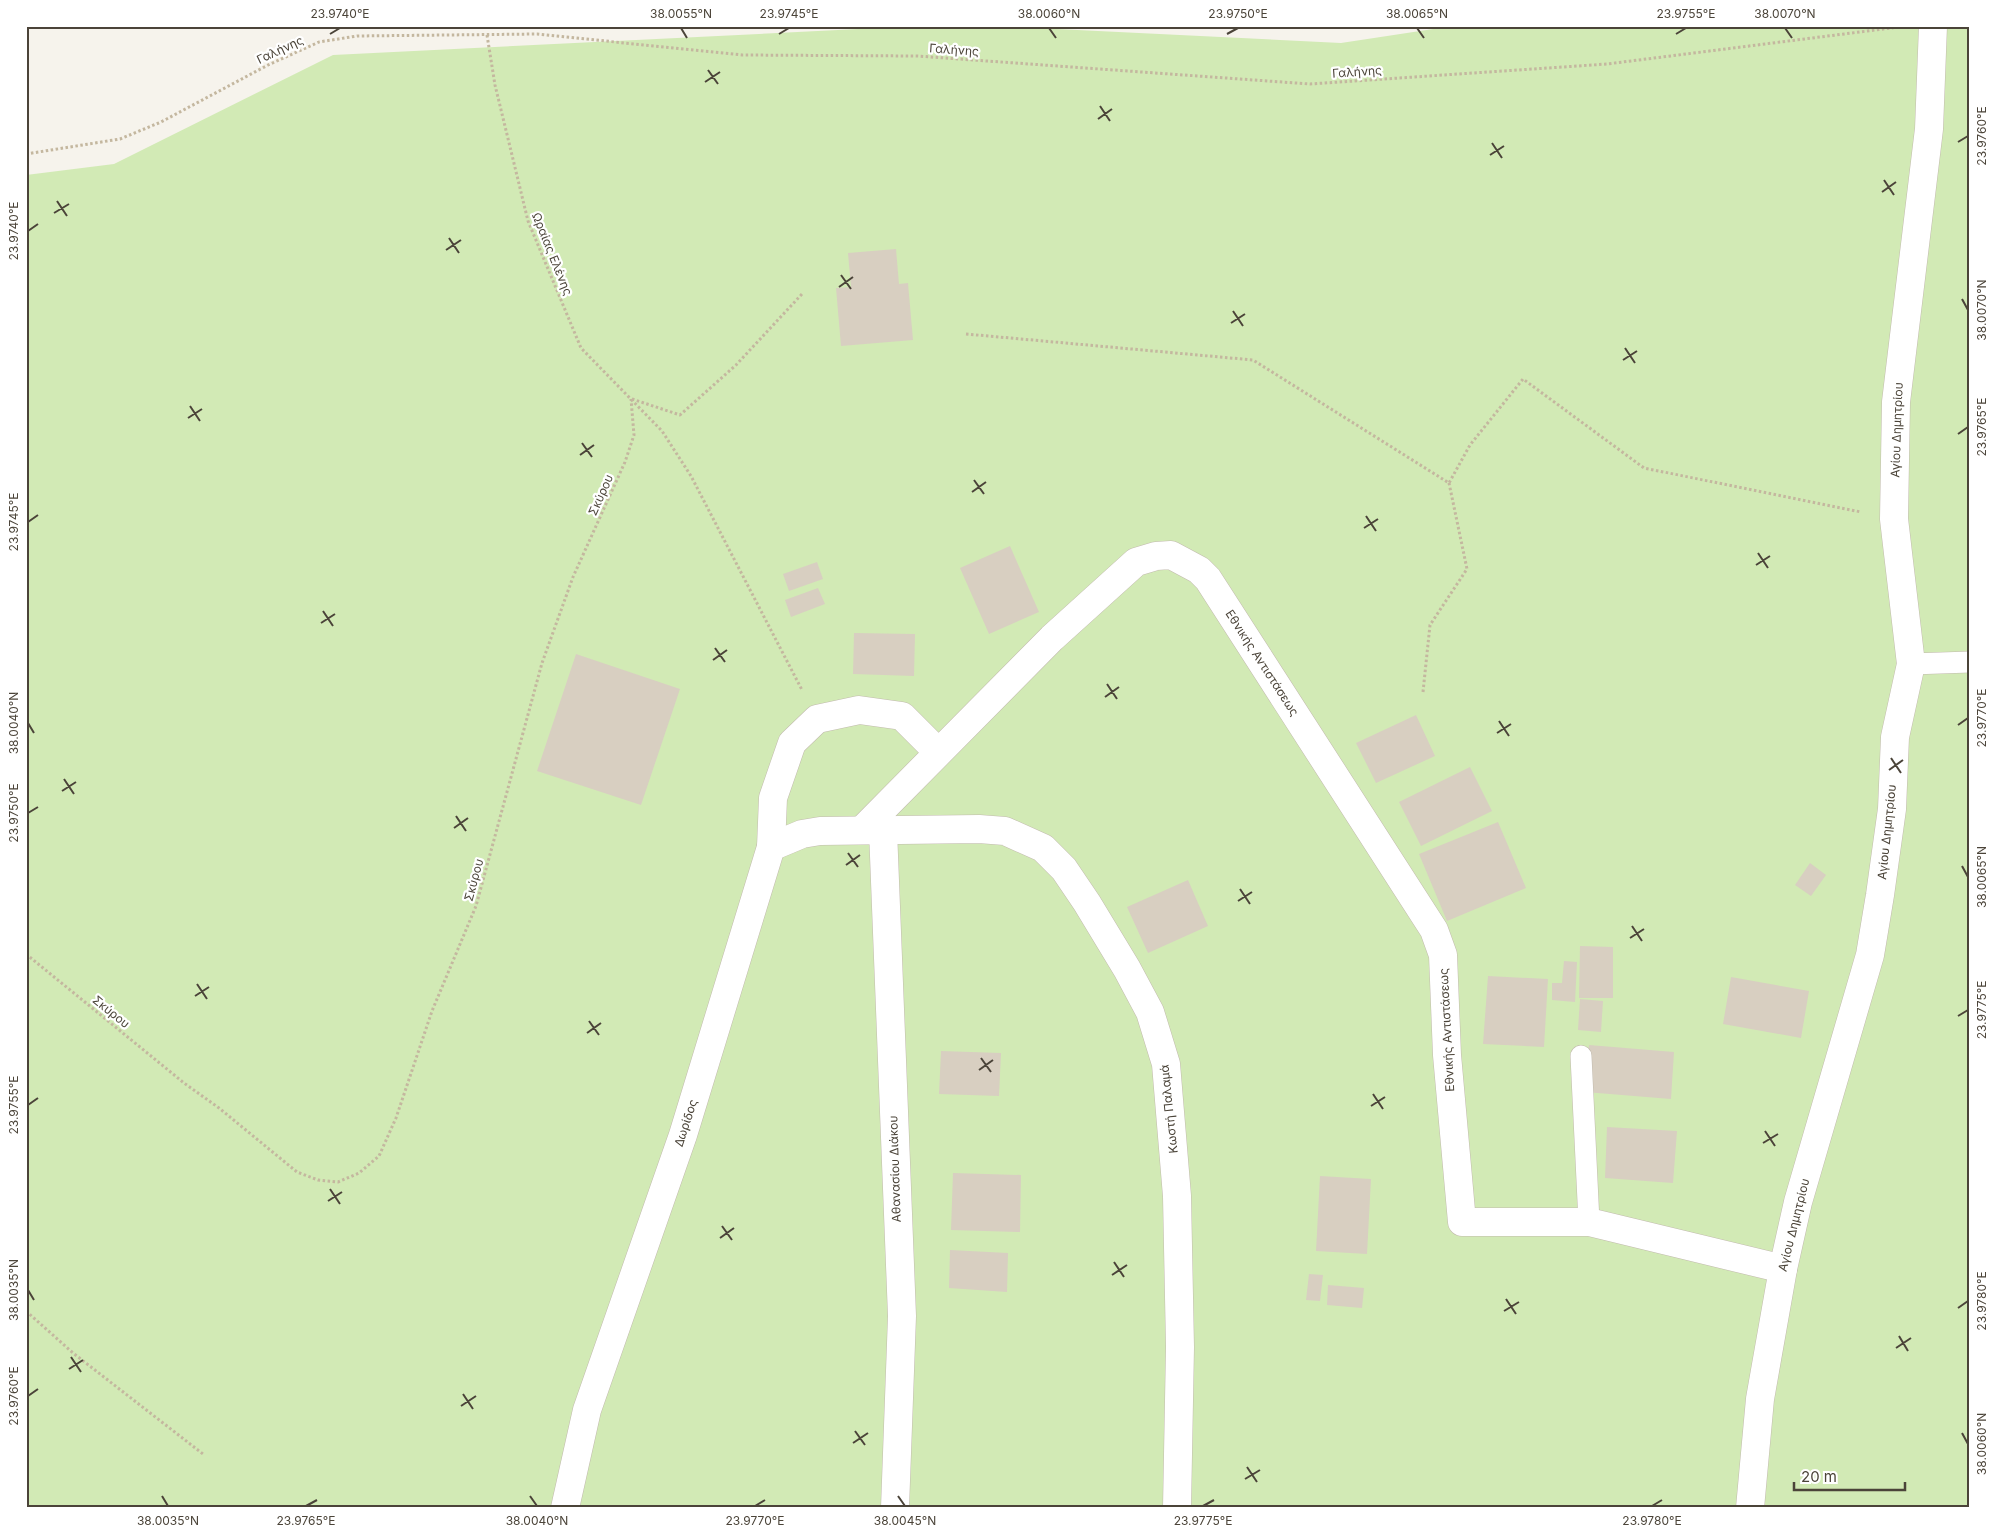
<svg xmlns="http://www.w3.org/2000/svg" width="1996" height="1534" viewBox="0 0 1996 1534" font-family="Inter,sans-serif">
  <style>
    .green { fill: #d2eab5 }
    .building { fill: #d8cfc1 }
    .lines { fill: none; stroke-linecap: round; stroke-linejoin: round }
    .service-casing { stroke: #c2bbae; stroke-width: 22 }
    .minor-casing { stroke: #c2bbae; stroke-width: 29 }
    .tertiary-casing { stroke: #c2bbae; stroke-width: 29 }
    .path { stroke: #c4b79f; stroke-width: 3; stroke-dasharray: 2.5 2.5; stroke-linecap: butt }
    .service { stroke: #fff; stroke-width: 21 }
    .minor { stroke: #fff; stroke-width: 28 }
    .tertiary { stroke: #fff; stroke-width: 28 }
    .ticks { fill: none; stroke: #4b4439; stroke-width: 2 }
    .labels { text-anchor: middle; stroke-width: 4.5; stroke-linejoin: round; paint-order: stroke }
    .street-label { font-size: 12px; fill: #4b4439; stroke: #fff }
    .neatline { fill: none; stroke: #4b4439; stroke-width: 2 }
    .ticks-label { font-size: 12px; text-anchor: middle; fill: #4b4439 }
  </style>
  <rect width="100%" height="100%" fill="#f6f3ec"/>
  <path class="green" d="M919,26H995L1341,43L1453,26H1970V1508H26V175L114,164L333,55Z"/>
  <g class="building">
    <path d="M896,249L899,284L908,283L913,340L841,346L836,288L851,287L848,253Z"/>
    <path d="M1010,546L1039,612L989,634L960,568Z"/>
    <path d="M817,562L823,579L789,591L783,574Z"/>
    <path d="M818,588L825,604L791,617L785,600Z"/>
    <path d="M854,633L915,634L914,676L853,674Z"/>
    <path d="M576,654L680,689L641,805L537,771Z"/>
    <path d="M1416,715L1435,756L1376,783L1356,743Z"/>
    <path d="M1470,767L1492,811L1421,846L1399,802Z"/>
    <path d="M1498,822L1526,888L1447,921L1419,854Z"/>
    <path d="M1810,863L1826,875L1811,896L1795,885Z"/>
    <path d="M1188,880L1208,926L1148,953L1127,907Z"/>
    <path d="M1580,946L1613,947V998H1579Z"/>
    <path d="M1564,961L1577,962L1575,1002L1552,1000V983H1562Z"/>
    <path d="M1488,976L1548,979L1544,1047L1483,1044Z"/>
    <path d="M1731,977L1809,991L1801,1038L1723,1024Z"/>
    <path d="M1580,999L1603,1001L1601,1032L1578,1030Z"/>
    <path d="M1589,1045L1674,1052L1671,1099L1585,1092Z"/>
    <path d="M941,1051L1001,1053L999,1096L939,1094Z"/>
    <path d="M1607,1127L1677,1131L1673,1183L1605,1178Z"/>
    <path d="M953,1173L1021,1175L1020,1232L951,1230Z"/>
    <path d="M1320,1176L1371,1179L1367,1254L1316,1251Z"/>
    <path d="M950,1250L1008,1253L1007,1292L949,1288Z"/>
    <path d="M1309,1274L1323,1275L1320,1301L1306,1300Z"/>
    <path d="M1328,1285L1364,1288L1362,1308L1327,1305Z"/>
  </g>
  <g class="lines">
    <defs>
      <g id="service">
        <path d="M1911,664L1970,662"/>
        <path d="M1581,1056L1589,1222"/>
      </g>
      <g id="minor">
        <path d="M862,830L1052,638L1136,562L1156,556L1171,555L1199,570L1208,579L1434,930L1443,955L1447,1055L1462,1222H1589L1783,1269"/>
        <path d="M883,830L902,1316L895,1508"/>
        <path d="M771,847L773,798L792,743L817,719L859,710L902,716L938,752"/>
        <path d="M565,1508L587,1410L683,1135L771,847L802,834L820,831L979,829L1005,831L1043,848L1064,869L1087,903L1127,969L1150,1012L1166,1064L1177,1196L1180,1347L1177,1508"/>
      </g>
      <path id="tertiary" d="M1750,1508L1760,1399L1783,1269L1798,1202L1870,955L1880,895L1892,809L1895,737L1911,664L1894,519L1896,402L1929,129L1933,26"/>
    </defs>
    <use href="#service" class="service-casing"/>
    <use href="#minor" class="minor-casing"/>
    <use href="#tertiary" class="tertiary-casing"/>
    <g class="path">
      <path d="M487,35L495,85L528,221L581,348L662,431L691,476L802,690"/>
      <path d="M26,154L120,139L161,122L268,65L319,42L357,36L537,34L742,55L917,56L1310,84L1607,64L1899,27"/>
      <path d="M966,334L1253,360L1449,483L1470,445L1523,379L1644,468L1861,512"/>
      <path d="M632,399L680,415L736,365L802,294"/>
      <path d="M1423,692L1430,625L1467,569L1449,483"/>
      <path d="M26,954L184,1083L219,1108L297,1172L318,1180L338,1182L359,1173L379,1156L396,1118L432,1011L476,906L542,663L573,577L625,462L634,435L631,399"/>
      <path d="M26,1311L73,1353L203,1454"/>
    </g>
    <use href="#service" class="service"/>
    <use href="#minor" class="minor"/>
    <use href="#tertiary" class="tertiary"/>
  </g>
  <path class="ticks" d="M681,28L687,38M1049,28L1056,38M1417,28L1424,38M1785,28L1792,38M330,34L340,28M779,34L789,28M1227,34L1238,28M1676,34L1686,28M708,70L718,84M705,82L720,72M1100,106L1110,121M1098,119L1112,109M1958,142L1968,136M1492,143L1502,158M1490,155L1504,146M1884,180L1894,195M1882,192L1896,182M57,201L67,216M54,213L69,204M28,231L38,224M449,238L459,253M446,250L461,240M841,275L851,289M839,287L853,277M1962,299L1968,310M1233,311L1243,326M1231,323L1245,314M1625,348L1635,363M1623,360L1637,351M190,406L200,421M188,418L202,409M1958,434L1968,427M582,443L592,457M580,455L594,445M974,480L984,494M972,492L986,482M1366,516L1376,531M28,522L38,515M1364,528L1378,519M1758,553L1768,568M1756,565L1770,556M323,611L333,626M321,623L335,614M715,648L725,662M713,660L727,650M1107,684L1117,699M1105,697L1119,687M1499,721L1509,736M28,723L34,733M1958,725L1968,718M1497,733L1511,724M1891,758L1901,773M1889,770L1903,760M64,779L74,794M62,791L76,782M28,813L38,807M456,816L466,831M454,828L468,818M848,853L858,867M846,865L860,855M1962,866L1968,877M1240,889L1250,904M1238,901L1252,892M1632,926L1642,941M1630,938L1644,929M197,984L207,999M195,996L209,987M1958,1016L1968,1010M589,1021L599,1035M587,1033L601,1023M981,1058L991,1072M979,1070L993,1060M1373,1094L1383,1109M28,1105L38,1098M1371,1106L1385,1097M1765,1131L1775,1146M1763,1143L1778,1134M330,1189L340,1204M328,1201L342,1192M722,1226L732,1240M720,1238L734,1228M1114,1262L1124,1277M1112,1275L1127,1265M28,1290L34,1300M1506,1299L1516,1314M1958,1308L1968,1301M1504,1311L1519,1302M1899,1336L1908,1351M1896,1348L1911,1338M71,1357L81,1372M69,1369L83,1360M463,1394L473,1409M28,1396L38,1389M461,1406L476,1396M855,1431L865,1445M1962,1433L1968,1444M853,1443L868,1433M1247,1467L1257,1482M1245,1479L1260,1470M162,1496L168,1506M530,1496L537,1506M898,1496L905,1506M306,1506L317,1500M755,1506L765,1500M1203,1506L1214,1500M1652,1506L1662,1500"/>
  <g class="labels">
    <g class="street-label">
      <text transform="translate(280 50) rotate(-25)" y="4">Γαλήνης</text>
      <text transform="translate(954 50) rotate(4)" y="4">Γαλήνης</text>
      <text transform="translate(1357 72) rotate(-4)" y="4">Γαλήνης</text>
      <text transform="translate(552 254) rotate(68)" y="4">Ωραίας Ελένης</text>
      <text transform="translate(1897 430) rotate(-88)" y="4">Αγίου Δημητρίου</text>
      <text transform="translate(601 495) rotate(-66)" y="4">Σκύρου</text>
      <text transform="translate(1262 663) rotate(57)" y="4">Εθνικής Αντιστάσεως</text>
      <text transform="translate(1887 832) rotate(-84)" y="4">Αγίου Δημητρίου</text>
      <text transform="translate(474 880) rotate(-75)" y="4">Σκύρου</text>
      <text transform="translate(111 1012) rotate(39)" y="4">Σκύρου</text>
      <text transform="translate(1447 1030) rotate(-93)" y="4">Εθνικής Αντιστάσεως</text>
      <text transform="translate(1169 1109) rotate(-96)" y="4">Κωστή Παλαμά</text>
      <text transform="translate(686 1123) rotate(-72)" y="4">Δωρίδος</text>
      <text transform="translate(895 1169) rotate(-92)" y="4">Αθανασίου Διάκου</text>
      <text transform="translate(1794 1225) rotate(-76)" y="4">Αγίου Δημητρίου</text>
    </g>
  </g>
  <rect width="1996" height="1534" fill="none" stroke="#ffffff" stroke-width="55"/>
  <path d="M1794 1482v8h111v-8" fill="none" stroke="#4b4439" stroke-width="2.5"/>
  <text x="1801" y="1482" font-size="15" fill="#4b4439" stroke="#ffffff" stroke-width="4" paint-order="stroke">20 m</text>
  <rect x="28" y="28" width="1940" height="1478" class="neatline"/>
  <g class="ticks-label">
    <text x="340" y="18">23.9740°E</text>
    <text x="681" y="18">38.0055°N</text>
    <text x="789" y="18">23.9745°E</text>
    <text x="1049" y="18">38.0060°N</text>
    <text x="1238" y="18">23.9750°E</text>
    <text x="1417" y="18">38.0065°N</text>
    <text x="1686" y="18">23.9755°E</text>
    <text x="1785" y="18">38.0070°N</text>
    <text transform="translate(1982 136) rotate(-90)" y="4">23.9760°E</text>
    <text transform="translate(14 231) rotate(-90)" y="4">23.9740°E</text>
    <text transform="translate(1982 310) rotate(-90)" y="4">38.0070°N</text>
    <text transform="translate(1982 427) rotate(-90)" y="4">23.9765°E</text>
    <text transform="translate(14 522) rotate(-90)" y="4">23.9745°E</text>
    <text transform="translate(1982 718) rotate(-90)" y="4">23.9770°E</text>
    <text transform="translate(14 723) rotate(-90)" y="4">38.0040°N</text>
    <text transform="translate(14 813) rotate(-90)" y="4">23.9750°E</text>
    <text transform="translate(1982 877) rotate(-90)" y="4">38.0065°N</text>
    <text transform="translate(1982 1010) rotate(-90)" y="4">23.9775°E</text>
    <text transform="translate(14 1105) rotate(-90)" y="4">23.9755°E</text>
    <text transform="translate(14 1290) rotate(-90)" y="4">38.0035°N</text>
    <text transform="translate(1982 1301) rotate(-90)" y="4">23.9780°E</text>
    <text transform="translate(14 1396) rotate(-90)" y="4">23.9760°E</text>
    <text transform="translate(1982 1444) rotate(-90)" y="4">38.0060°N</text>
    <text x="168" y="1525">38.0035°N</text>
    <text x="306" y="1525">23.9765°E</text>
    <text x="537" y="1525">38.0040°N</text>
    <text x="755" y="1525">23.9770°E</text>
    <text x="905" y="1525">38.0045°N</text>
    <text x="1203" y="1525">23.9775°E</text>
    <text x="1652" y="1525">23.9780°E</text>
  </g>
</svg>
